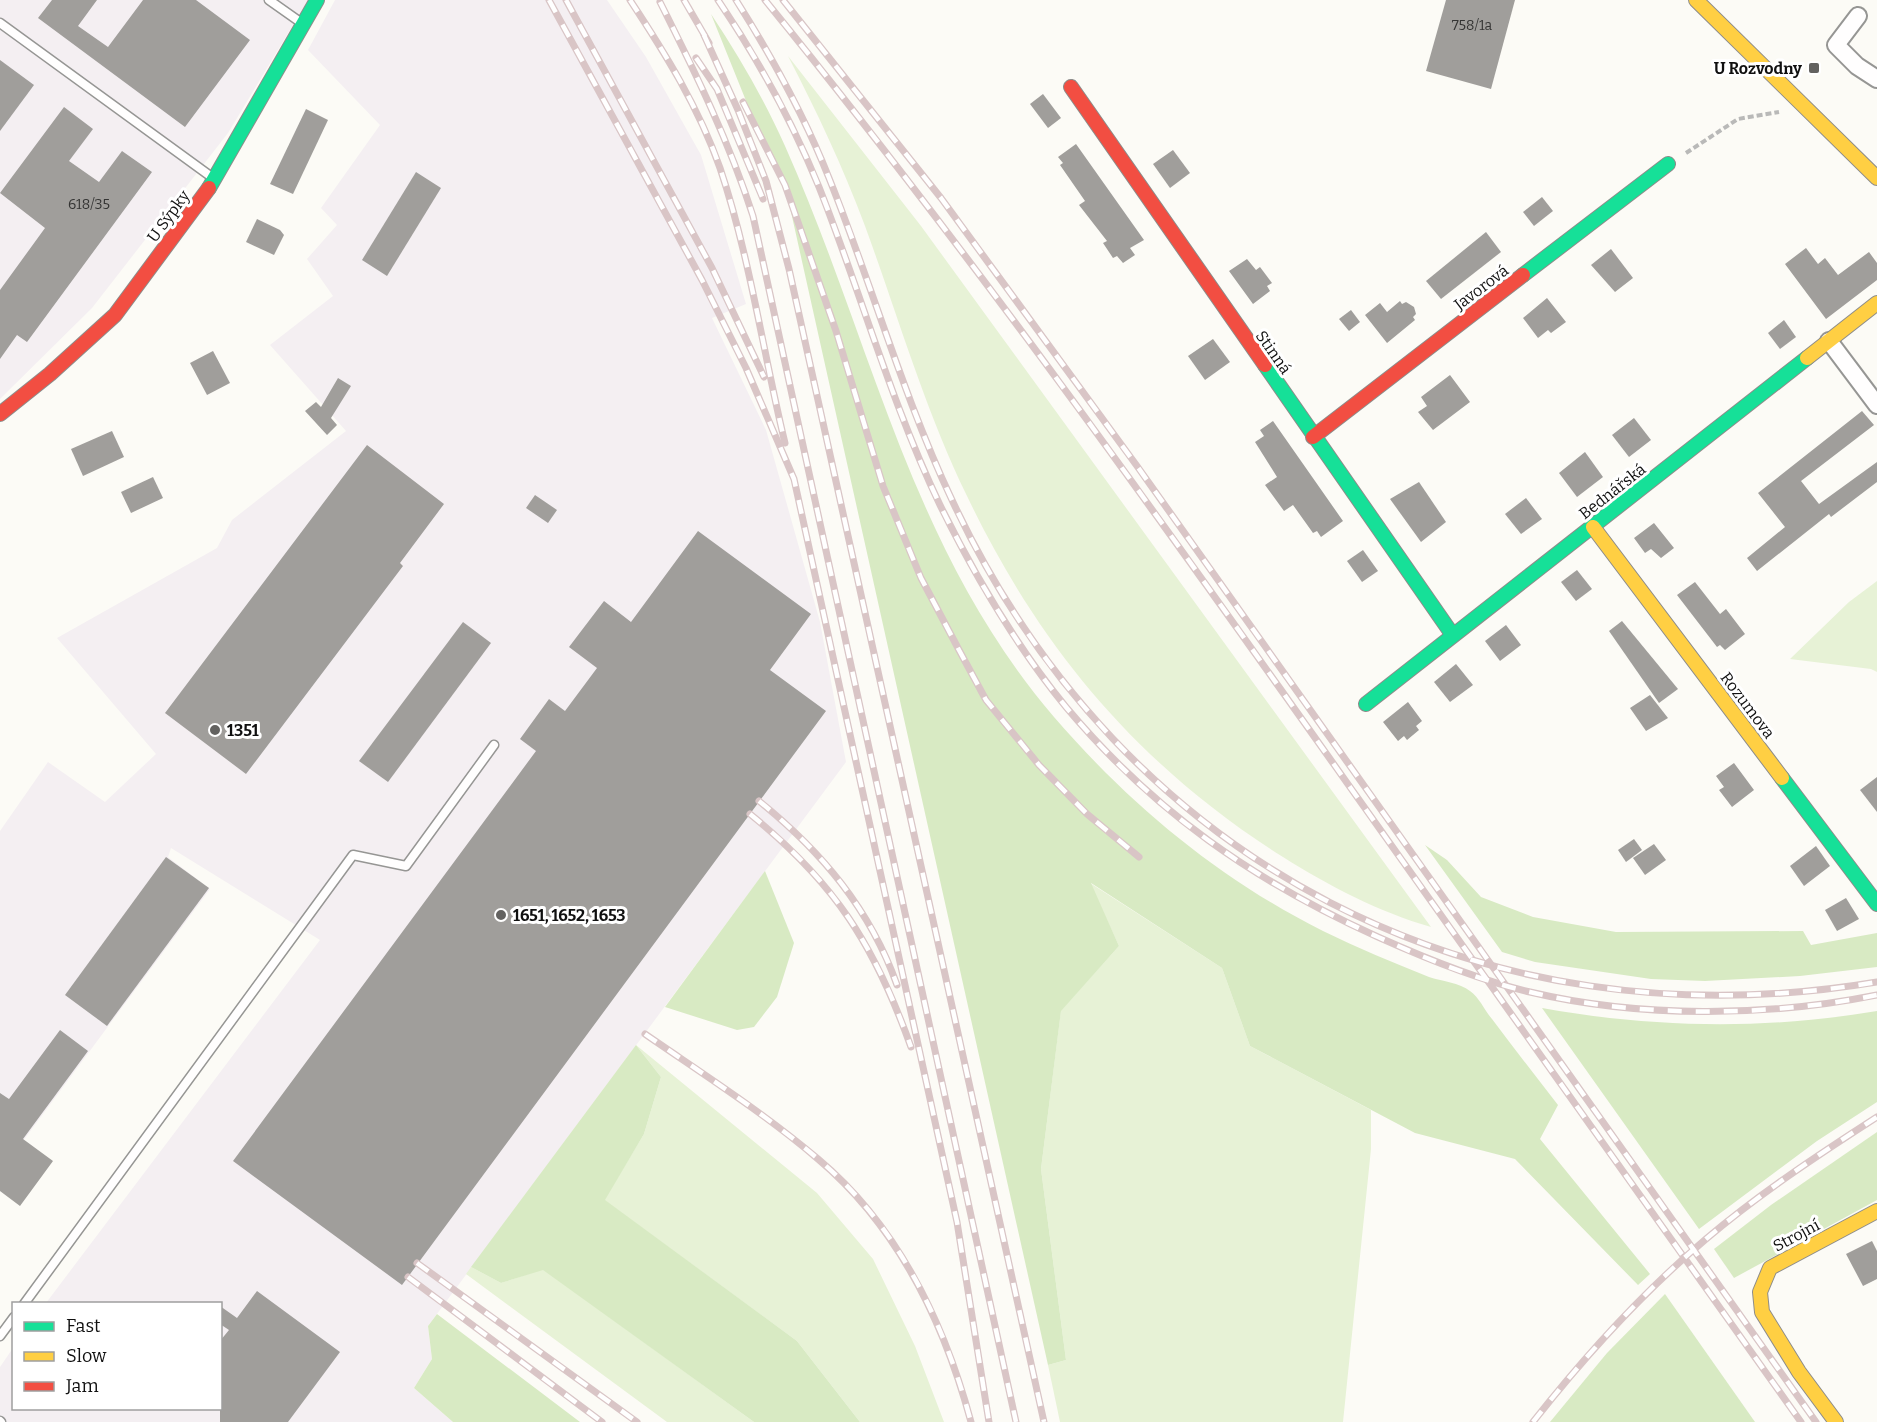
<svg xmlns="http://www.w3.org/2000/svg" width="1877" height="1422" viewBox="0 0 1877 1422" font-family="Bitter,serif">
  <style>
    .industrial { fill: #f4eff2 }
    .green { fill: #e7f2d6 }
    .forest { fill: #d8eac3 }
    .building { fill: #a09e9b }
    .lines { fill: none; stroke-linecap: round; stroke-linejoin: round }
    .lane-casing { stroke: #969694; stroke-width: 11 }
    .street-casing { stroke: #969694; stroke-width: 20 }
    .fast-casing { stroke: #8d8c8a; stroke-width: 16 }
    .slow-casing { stroke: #8d8c8a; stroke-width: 16 }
    .jam-casing { stroke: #8d8c8a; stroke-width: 16 }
    .path { stroke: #b9b9b8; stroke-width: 4; stroke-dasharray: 6 3; stroke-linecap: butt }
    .lane { stroke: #fffefe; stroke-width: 8 }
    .street { stroke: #fffefe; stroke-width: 16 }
    .fast { stroke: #16e098; stroke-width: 14 }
    .slow { stroke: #ffcf43; stroke-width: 14 }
    .jam { stroke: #f24e42; stroke-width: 14 }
    .rail-casing { stroke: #d9c5c6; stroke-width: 7 }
    .rail { stroke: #fff; stroke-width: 4.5; stroke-dasharray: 14; stroke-linecap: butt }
    .poi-dot { fill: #636260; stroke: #fff; stroke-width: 2 }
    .labels { text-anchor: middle; stroke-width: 6; stroke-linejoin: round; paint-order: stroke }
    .number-label { font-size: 14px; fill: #343433 }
    .poi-label { font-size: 16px; font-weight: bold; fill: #101010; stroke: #fff; text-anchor: start }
    .street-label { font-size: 16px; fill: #101010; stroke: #fff }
  </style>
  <rect width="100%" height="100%" fill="#fcfbf6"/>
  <g class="industrial">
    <path d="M0,0H308L228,133L92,308L0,399Z"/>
    <path d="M335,0H607L646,57L701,155L746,304L712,318L766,430L820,622L846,762L428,1326L432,1359L414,1388L453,1422H0V1367L13,1348L14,1408H220V1304L46,1303L320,940L171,848L168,857L210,889L0,1172V831L48,762L105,802L156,754L57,638L217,548L232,520L346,431L270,345L333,296L307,259L337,225L321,208L380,125L308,50Z"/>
  </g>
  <g class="green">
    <path d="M788,56L921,226L1431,927C1379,912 1329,886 1283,857C1140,767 1040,649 967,496C925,410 898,316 865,226C843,167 817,112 788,56Z"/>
    <path d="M1877,581V672L1871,669L1790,659L1849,602Z"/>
    <path d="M1090,883L1222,968L1250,1046L1371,1110V1149L1343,1422H1060L1048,1365L1066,1360L1041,1169L1061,1010L1119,946Z"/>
    <path d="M636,1045L817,1193L873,1259L915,1346L944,1422H860L797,1341L604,1200L644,1134L661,1077Z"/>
    <path d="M471,1267L501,1283L543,1269L754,1422H667L466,1274Z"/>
  </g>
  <g class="forest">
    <path d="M711,14C739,56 764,99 785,146C873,343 909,547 1054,717C1130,805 1219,879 1323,931C1358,948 1394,963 1429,977C1441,981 1460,983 1470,991C1479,997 1485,1011 1492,1019C1514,1048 1536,1077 1558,1105L1540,1139L1650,1274L1638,1285L1515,1159L1415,1133L1250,1046L1222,968L1091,883L1119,946L1061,1011L1041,1169L1066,1360L1048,1365L785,185L759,133Z"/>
    <path d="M1425,845L1447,860L1481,897L1533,917L1616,932L1803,931L1811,945L1877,933V967L1800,976L1705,981L1651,979L1535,962L1502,952Z"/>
    <path d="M765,871L794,943L777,997L754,1027L737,1030L665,1007Z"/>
    <path d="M1542,1008C1653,1028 1766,1030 1877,1011V1102L1817,1141L1699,1229Z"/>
    <path d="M636,1045L661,1077L644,1134L605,1200L797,1341L860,1422H754L543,1270L501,1283L471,1267Z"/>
    <path d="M1877,1132V1200L1734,1278L1714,1249L1771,1205Z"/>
    <path d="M1665,1294L1755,1422H1550L1607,1353Z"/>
    <path d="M437,1314L580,1422H453L414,1388L432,1359L428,1326Z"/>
  </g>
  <g class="building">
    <path d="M52,0H97L78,26L108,47L143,0H196L250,40L185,127L38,18Z"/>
    <path d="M1446,0H1515L1491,89L1426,71Z"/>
    <path d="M0,60L34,85L0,131Z"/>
    <path d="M1043,94L1061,118L1048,128L1030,104Z"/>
    <path d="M64,107L93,129L69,161L99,182L122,151L152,172L27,342L17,335L0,359V290L45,228L0,193Z"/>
    <path d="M306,109L328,120L293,194L270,184Z"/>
    <path d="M1076,144L1144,240L1130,248L1135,255L1123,263L1117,256L1113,258L1103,243L1107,241L1079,205L1085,201L1060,165L1063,163L1058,157Z"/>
    <path d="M1173,150L1190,173L1170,188L1153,164Z"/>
    <path d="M416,172L441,188L387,276L362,260Z"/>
    <path d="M1542,197L1553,211L1534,226L1523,212Z"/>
    <path d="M257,219L280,230L284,235L274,255L246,242Z"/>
    <path d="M1486,232L1501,252L1441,299L1426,281Z"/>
    <path d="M1806,248L1818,264L1825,258L1838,275L1869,252L1877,263V280L1826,319L1785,264Z"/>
    <path d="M1611,249L1633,278L1615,292L1591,265Z"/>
    <path d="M1247,259L1256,270L1260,267L1272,283L1267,286L1270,291L1253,304L1229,271Z"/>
    <path d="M1547,298L1566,322L1551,333L1548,330L1538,338L1523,318Z"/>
    <path d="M1400,301L1402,304L1406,302L1414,307L1416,314L1413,317L1415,320L1387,343L1365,315L1380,303L1387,312Z"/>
    <path d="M1351,310L1360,322L1349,331L1339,319Z"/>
    <path d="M1784,320L1796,337L1780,349L1768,333Z"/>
    <path d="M1213,339L1230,362L1205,380L1188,356Z"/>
    <path d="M213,351L230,383L207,395L190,363Z"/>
    <path d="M1450,375L1470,402L1433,430L1418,412L1427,406L1421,397Z"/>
    <path d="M338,378L351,386L331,418L337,425L327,435L305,411L316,402L321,407Z"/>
    <path d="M1862,411L1874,425L1801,481L1819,504L1877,462V482L1831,517L1829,514L1757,571L1747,558L1785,527L1758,493Z"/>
    <path d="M1634,418L1651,440L1629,457L1612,435Z"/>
    <path d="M1273,421L1343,521L1321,537L1317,531L1313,533L1293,505L1284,511L1265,485L1277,477L1255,442L1264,436L1260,430Z"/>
    <path d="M112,431L124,457L83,476L71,449Z"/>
    <path d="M367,445L444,504L400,563L403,566L246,774L165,713Z"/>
    <path d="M1585,452L1603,477L1577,497L1559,473Z"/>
    <path d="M153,477L163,498L131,513L121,492Z"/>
    <path d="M1419,482L1446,522L1421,542L1390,499Z"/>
    <path d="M535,495L557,510L548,523L526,508Z"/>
    <path d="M1526,498L1542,519L1521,534L1505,514Z"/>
    <path d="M1654,523L1674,548L1661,558L1651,549L1645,553L1634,538Z"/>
    <path d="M698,531L811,614L770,670L826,711L402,1285L233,1161L536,751L520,739L549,699L565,711L597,668L569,647L604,601L631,622Z"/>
    <path d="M1363,550L1378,571L1362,582L1347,561Z"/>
    <path d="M1577,570L1592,589L1576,601L1561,582Z"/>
    <path d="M1695,582L1720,614L1726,609L1745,634L1725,650L1720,645L1717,647L1677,595Z"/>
    <path d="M1622,621L1678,689L1659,703L1609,631Z"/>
    <path d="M463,622L491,643L388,782L359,761Z"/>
    <path d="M1506,625L1521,645L1500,661L1485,641Z"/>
    <path d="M1456,664L1473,685L1450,702L1434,682Z"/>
    <path d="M1650,695L1668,718L1646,731L1630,708Z"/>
    <path d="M1408,702L1422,721L1416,726L1419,730L1407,740L1404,736L1398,741L1383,722Z"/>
    <path d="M1734,763L1754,790L1732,807L1719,790L1724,787L1716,776Z"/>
    <path d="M1877,777V812L1860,790Z"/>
    <path d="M1634,839L1642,850L1626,862L1618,850Z"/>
    <path d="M1654,844L1666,860L1645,875L1633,858Z"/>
    <path d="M1816,846L1830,866L1804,886L1790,866Z"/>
    <path d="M166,857L209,888L107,1026L65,995Z"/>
    <path d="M1846,898L1859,919L1837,931L1825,910Z"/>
    <path d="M60,1030L88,1051L23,1139L53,1161L20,1206L0,1191V1093L9,1099Z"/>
    <path d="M1872,1241L1877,1251V1279L1863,1286L1846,1254Z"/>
    <path d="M257,1291L340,1352L288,1422H220V1341L229,1330L220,1324V1306L237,1318Z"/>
  </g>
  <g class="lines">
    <defs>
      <g id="lane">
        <path d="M269,0L303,24"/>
        <path d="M0,23L213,178"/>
        <path d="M24,1304L353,855L406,866L494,745"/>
        <path d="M0,1336L14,1317"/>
        <path d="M0,1421L1,1422"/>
      </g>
      <g id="street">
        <path d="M1858,16L1836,45L1857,66L1877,79"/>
        <path d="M1829,341L1877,405"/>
      </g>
      <g id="fast">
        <path d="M209,188L317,0"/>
        <path d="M1523,275L1668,164"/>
        <path d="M1265,365L1452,634"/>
        <path d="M1366,704L1807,358"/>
        <path d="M1782,778L1877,904"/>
      </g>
      <g id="slow">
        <path d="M1696,0L1877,178"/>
        <path d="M1807,358L1877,303"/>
        <path d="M1593,527L1782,778"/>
        <path d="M1836,1422L1799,1372L1762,1312L1760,1292L1770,1268L1877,1211"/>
      </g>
      <g id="jam">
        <path d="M1071,87L1265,365"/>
        <path d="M0,414L50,374L115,315L209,188"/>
        <path d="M1313,437L1523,275"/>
      </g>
    </defs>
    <use href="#lane" class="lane-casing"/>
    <use href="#street" class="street-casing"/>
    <use href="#fast" class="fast-casing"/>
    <use href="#slow" class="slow-casing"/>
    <use href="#jam" class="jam-casing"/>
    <path class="path" d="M1686,153L1738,119L1779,112"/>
    <use href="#lane" class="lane"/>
    <use href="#street" class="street"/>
    <use href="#fast" class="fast"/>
    <use href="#slow" class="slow"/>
    <use href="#jam" class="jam"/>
    <defs>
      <g id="rail">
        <path d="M549,0L702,280L746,368L794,479L957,1222L989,1422"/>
        <path d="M566,0L712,268L764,377"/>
        <path d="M630,0C665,53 699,108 720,168C750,257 763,352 785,443"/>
        <path d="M684,0L709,43"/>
        <path d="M718,0C758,59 792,121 819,187C861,293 891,403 940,505C975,576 1016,646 1066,707C1154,812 1254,881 1378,937C1427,959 1478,980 1530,992C1639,1018 1768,1017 1877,995"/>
        <path d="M736,0C772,57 804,115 829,178C872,285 903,396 952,500C1122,865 1482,1048 1877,982"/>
        <path d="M765,0C970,252 1158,516 1345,780C1497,994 1649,1208 1801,1422"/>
        <path d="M783,0L941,198L1137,466L1816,1422"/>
        <path d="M660,2C695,72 729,141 753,216L1016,1422"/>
        <path d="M704,35L738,110L766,181L789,269L1044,1422"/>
        <path d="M696,58L717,89L763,199"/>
        <path d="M743,102L785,185L836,331L883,486L921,578L959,650L986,700L1039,765L1087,814L1139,857"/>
        <path d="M759,801C822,852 870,909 897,985"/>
        <path d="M750,814C835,883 874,944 911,1047"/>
        <path d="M645,1034C703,1074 764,1113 818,1159C899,1227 944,1322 971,1422"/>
        <path d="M417,1263L637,1422"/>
        <path d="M408,1277L602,1422"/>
        <path d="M1533,1422C1585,1356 1642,1293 1706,1239C1759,1194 1818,1155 1877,1117"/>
      </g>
    </defs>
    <use href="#rail" class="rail-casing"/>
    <use href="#rail" class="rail"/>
  </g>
  <g class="poi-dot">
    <rect x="1808" y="62" width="12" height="12" rx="3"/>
    <circle cx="215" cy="730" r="6"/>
    <circle cx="501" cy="915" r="6"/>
  </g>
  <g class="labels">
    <g class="number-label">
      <text x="1472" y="30">758/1a</text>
      <text x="89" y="209">618/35</text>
    </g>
    <g class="poi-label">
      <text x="1802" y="74" text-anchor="end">U Rozvodny</text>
      <text x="227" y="736">1351</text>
      <text x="513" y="921">1651, 1652, 1653</text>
    </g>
    <g class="street-label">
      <text transform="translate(168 216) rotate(-54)" y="6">U Sýpky</text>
      <text transform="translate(1481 287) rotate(-37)" y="6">Javorová</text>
      <text transform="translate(1274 352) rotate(55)" y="6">Stinná</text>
      <text transform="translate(1612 491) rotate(-38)" y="6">Bednářská</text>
      <text transform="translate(1748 705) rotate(53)" y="6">Rozumova</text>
      <text transform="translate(1796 1235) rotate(-28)" y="6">Strojní</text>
    </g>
  </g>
  <rect x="12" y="1302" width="210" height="108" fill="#ffffff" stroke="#9f9f9f" stroke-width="1.5"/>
  <rect x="24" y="1322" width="30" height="9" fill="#16e098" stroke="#9f9f9f" stroke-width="1.5"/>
  <text x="66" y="1332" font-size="18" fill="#101010">Fast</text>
  <rect x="24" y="1352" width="30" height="9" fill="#ffcf43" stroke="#9f9f9f" stroke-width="1.5"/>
  <text x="66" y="1362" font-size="18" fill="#101010">Slow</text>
  <rect x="24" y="1382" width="30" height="9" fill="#f24e42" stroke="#9f9f9f" stroke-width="1.5"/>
  <text x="66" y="1392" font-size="18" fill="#101010">Jam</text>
</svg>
